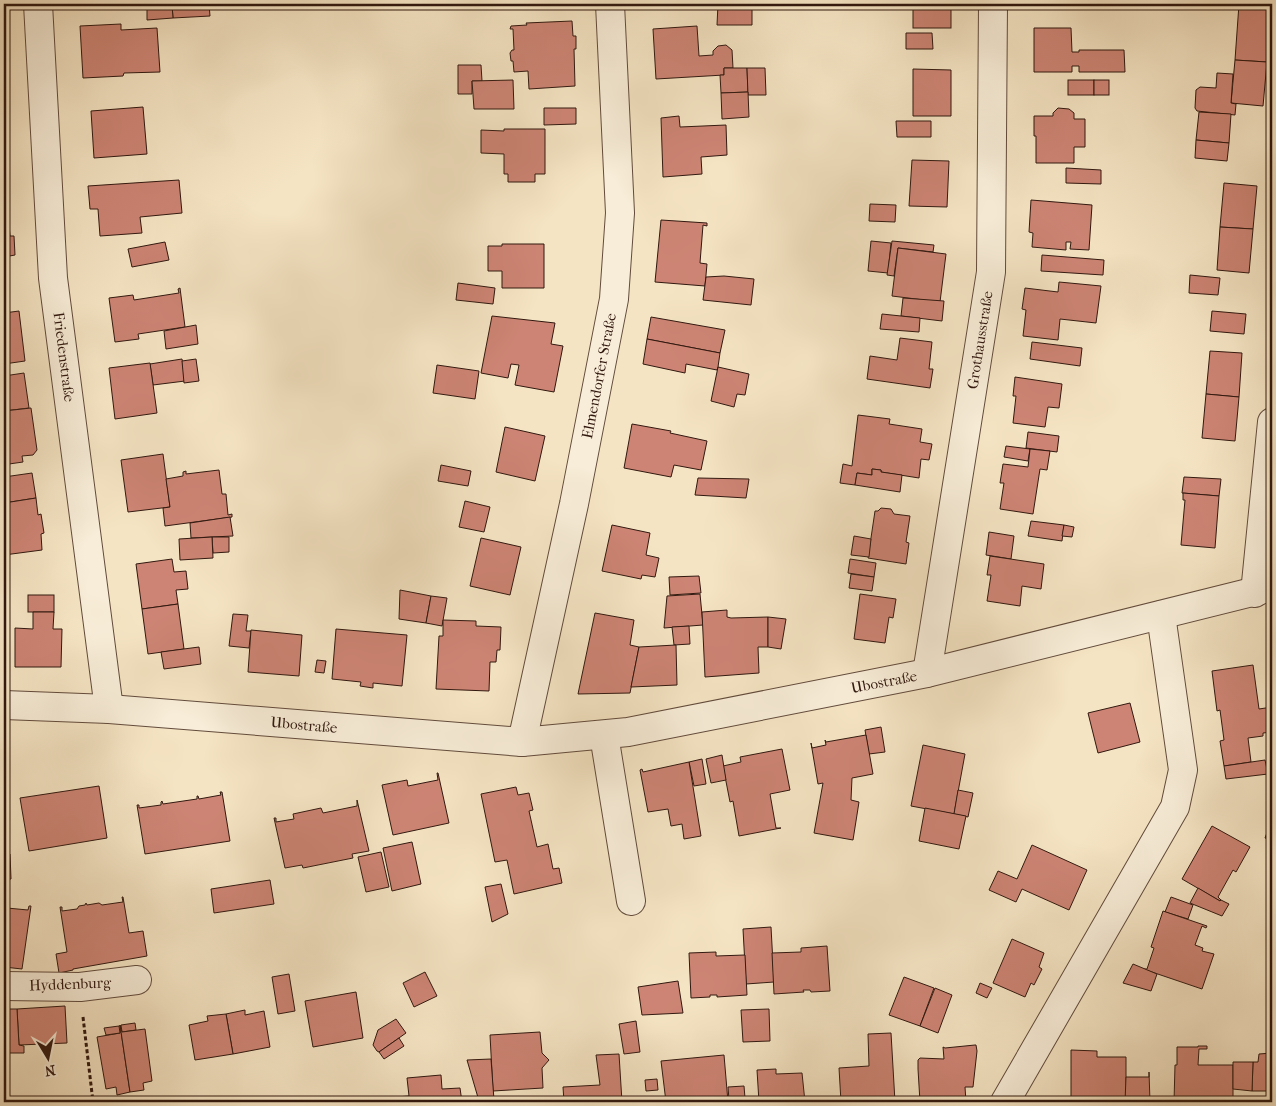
<svg xmlns="http://www.w3.org/2000/svg" width="1276" height="1106" viewBox="0 0 1276 1106" font-family="'IM FELL French Canon',serif">
  <style>
    .building { fill: #cd8474; stroke: #31180f }
    .lines { fill: none; stroke-linecap: round; stroke-linejoin: round }
    .street-casing { stroke: #624b3c; stroke-width: 30 }
    .path { stroke: #31180f; stroke-width: 3; stroke-dasharray: 4 2.5; stroke-linecap: butt }
    .street { stroke: #f8edd8; stroke-width: 28 }
    .labels { text-anchor: middle; stroke-width: 4; stroke-linejoin: round; paint-order: stroke }
    .street-label { font-size: 15px; fill: #31180f; stroke: #f8edd8 }
  </style>
  <rect width="100%" height="100%" fill="#f5e4c3"/>
  <filter id="stains"><feTurbulence type="fractalNoise" baseFrequency=".004" numOctaves="4"/><feColorMatrix values="0 0 0 0 .2 0 0 0 0 .09 0 0 0 0 .02 0 0 0 .5 -.17"/></filter>
  <radialGradient id="worn" r=".72"><stop offset=".6" stop-color="#630" stop-opacity="0"/><stop offset="1" stop-color="#630" stop-opacity=".3"/></radialGradient>
  <g class="building">
    <path d="M209,4L210,16L173,18L172,5Z"/>
    <path d="M718,4H752V25H717Z"/>
    <rect x="913" y="4" width="38" height="24"/>
    <path d="M1239,4H1272L1267,62L1235,60Z"/>
    <path d="M172,5L173,18L147,20V6Z"/>
    <path d="M572,21L573,36H576V49H574L575,86L529,89L528,71L514,72L513,61H511L510,53L512,50H514L513,29H510L511,26L527,25L526,23Z"/>
    <path d="M121,24V30L157,28L160,72L124,73L123,76L83,78L80,26Z"/>
    <path d="M697,26L699,56L713,55V51L718,46L726,45L732,50L733,68H724V75L656,79L653,29Z"/>
    <path d="M1034,28H1071L1072,52H1079V50H1124L1125,72H1079V66H1072V72H1034Z"/>
    <path d="M906,33H932L933,49H906Z"/>
    <path d="M1235,60L1267,62L1263,106L1231,103Z"/>
    <path d="M458,65H481L482,81H472V94H458Z"/>
    <path d="M724,68H747L748,92L721,93L720,75H724Z"/>
    <path d="M747,68H765L766,95H748Z"/>
    <path d="M913,69L951,70V116H913Z"/>
    <path d="M1217,73L1233,74L1231,103L1236,104L1235,115L1197,111L1195,108L1196,90L1200,87L1216,88Z"/>
    <path d="M513,80L514,109H474L472,81Z"/>
    <rect x="1068" y="80" width="26" height="15"/>
    <rect x="1094" y="80" width="15" height="15"/>
    <path d="M748,92L749,117L722,119L721,93Z"/>
    <path d="M143,107L147,154L94,158L91,111Z"/>
    <path d="M544,108H576V124L544,125Z"/>
    <path d="M1058,108L1069,109L1074,113V119H1085V147H1074V163H1036V136H1034V116H1053V113Z"/>
    <path d="M1199,112L1231,114L1229,143L1196,140Z"/>
    <path d="M679,116L680,127L726,125L727,155L701,157L702,174L663,177L661,118Z"/>
    <path d="M896,121H931V137H897Z"/>
    <path d="M504,129H545V174H535V182H508V174H504V154L481,153V130L504,131Z"/>
    <path d="M1196,140L1229,143L1227,161L1195,158Z"/>
    <path d="M912,160L949,161L947,207L909,206Z"/>
    <path d="M1066,168L1101,170V184L1066,183Z"/>
    <path d="M179,180L182,213L140,217L142,233L100,236L98,209H90L88,186Z"/>
    <path d="M1224,183L1257,186L1253,229L1220,227Z"/>
    <path d="M1031,200L1092,205L1089,250L1070,249L1071,242H1066V250L1032,247L1033,233L1029,232Z"/>
    <path d="M870,204L896,205L895,222L869,221Z"/>
    <path d="M8,215L10,236H14L15,255L4,257V216Z"/>
    <path d="M661,220L707,223V226L703,225L700,263L707,264L705,286L655,282Z"/>
    <path d="M1220,227L1253,229L1249,273L1217,270Z"/>
    <path d="M871,241L891,243L888,273L868,271Z"/>
    <path d="M892,241L934,245L933,252L898,248L894,276L887,275Z"/>
    <path d="M165,242L169,260L132,267L128,249Z"/>
    <path d="M502,244H544V288H502V271H488V246H502Z"/>
    <path d="M898,248L946,254L940,302L892,296Z"/>
    <path d="M1042,255L1104,260L1103,275L1041,271Z"/>
    <path d="M1190,275L1220,278L1218,295L1189,293Z"/>
    <path d="M724,276L754,279L751,305L703,300L706,277Z"/>
    <path d="M1059,282L1101,286L1096,323L1060,319L1058,340L1023,336L1026,310L1022,309L1025,288L1058,292Z"/>
    <path d="M458,283L495,288L493,304L456,300Z"/>
    <path d="M180,288L185,327L138,334L139,339L115,342L109,298L133,295L134,300L179,293L178,289Z"/>
    <path d="M903,298L944,301L942,321L901,316Z"/>
    <path d="M19,311L25,361L4,364V313Z"/>
    <path d="M1212,311L1246,314L1244,334L1210,331Z"/>
    <path d="M882,314L920,318L919,332L880,329Z"/>
    <path d="M492,316L555,323L551,344L563,346L554,392L515,385L519,365L511,364L508,378L481,373Z"/>
    <path d="M651,317L725,330L720,353L647,339Z"/>
    <path d="M196,325L198,344L166,349L164,331Z"/>
    <path d="M900,338L932,342L929,369H933L930,388L867,379L870,356L897,360Z"/>
    <path d="M647,339L720,353L718,367L717,370L686,364L685,373L643,364Z"/>
    <path d="M1032,342L1082,348L1080,366L1030,359Z"/>
    <path d="M1210,351L1242,353L1239,397L1206,394Z"/>
    <path d="M182,359L185,381L153,385L150,364Z"/>
    <path d="M196,359L199,381L184,383L182,361Z"/>
    <path d="M150,363L157,413L115,419L109,368Z"/>
    <path d="M437,365L479,371L475,399L433,393Z"/>
    <path d="M718,367L749,374L745,395L737,394L734,407L711,401Z"/>
    <path d="M24,373L29,408L4,411V376Z"/>
    <path d="M1015,377L1062,384L1059,408L1048,407L1045,427L1013,423L1016,396H1013Z"/>
    <path d="M1206,394L1239,397L1235,441L1202,438Z"/>
    <path d="M31,408L37,450L33,455L22,456L23,462L9,464L8,458H4V411Z"/>
    <path d="M858,415L890,419L889,424L922,429L920,442L932,444L929,460L921,459L919,478L881,472V470L872,469V475L857,473L855,485L840,483L843,464L852,466Z"/>
    <path d="M632,424L671,431L670,433L707,441L701,470L674,465L671,477L624,468Z"/>
    <path d="M505,427L545,436L535,481L496,472Z"/>
    <path d="M1028,432L1059,436L1057,452L1026,448Z"/>
    <path d="M1006,446L1030,449L1028,461L1004,457Z"/>
    <path d="M1030,449L1050,451L1047,470L1040,469L1033,514L1000,509L1004,483H1000L1003,464L1028,467Z"/>
    <path d="M163,454L170,507L128,512L121,460Z"/>
    <path d="M441,465L471,471L468,486L438,481Z"/>
    <path d="M872,469L881,470V472L902,475L900,492L855,485L857,473L872,475Z"/>
    <path d="M219,470L222,494H226L228,515L232,514V517L165,526L163,508L170,507L166,479L183,476V472L186,471V474Z"/>
    <path d="M32,473L36,498L4,503V477Z"/>
    <path d="M1184,477L1221,479L1219,496L1182,493Z"/>
    <path d="M698,478L749,479L746,498L695,495Z"/>
    <path d="M1183,493L1219,496L1215,548L1181,545L1185,500H1183Z"/>
    <path d="M36,498L38,515L41,514L44,533L41,534L42,550L4,555V503Z"/>
    <path d="M465,501L490,507L484,532L459,527Z"/>
    <path d="M881,508L891,509L894,514L910,516L906,542L909,543L906,564L868,558L875,511H878Z"/>
    <path d="M230,517L233,536L191,538L190,523Z"/>
    <path d="M1031,521L1064,525L1062,541L1028,536Z"/>
    <path d="M612,525L650,533L646,555L659,558L655,577L642,575L641,579L602,571Z"/>
    <path d="M1064,525L1074,527L1072,537L1062,536Z"/>
    <path d="M989,532L1014,536L1011,559L986,555Z"/>
    <path d="M854,536L871,539L869,557L851,555Z"/>
    <path d="M212,537H229V552L213,553Z"/>
    <path d="M212,537L213,558L180,560L179,539Z"/>
    <path d="M481,538L521,547L510,595L470,586Z"/>
    <path d="M990,556L1044,564L1041,589L1022,586L1020,606L987,601L991,575H987Z"/>
    <path d="M172,559L174,572L186,571L188,589L176,590L178,604L142,609L136,564Z"/>
    <path d="M850,559L876,563L874,577L848,573Z"/>
    <path d="M851,574L874,577L872,591L849,588Z"/>
    <path d="M699,576L701,593L670,595L669,577Z"/>
    <path d="M400,590L431,596L426,623L399,619Z"/>
    <path d="M700,594L703,625L664,628L667,596Z"/>
    <path d="M860,594L896,599L893,618L889,617L885,643L854,639Z"/>
    <rect x="28" y="595" width="26" height="17"/>
    <path d="M431,596L447,598L442,626L426,623Z"/>
    <path d="M178,604L184,649L148,654L142,609Z"/>
    <path d="M727,610V617L731,618L768,617V647H758L759,673L705,677L702,612Z"/>
    <path d="M33,612H54L53,629H62L61,667H15V628L33,629Z"/>
    <path d="M595,613L634,620L630,645L639,647L630,693L578,694Z"/>
    <path d="M233,614L248,615L246,631H251L249,648L229,646Z"/>
    <path d="M768,617L786,619L781,649L768,647Z"/>
    <path d="M443,620L476,621V626L501,627L500,650H497L496,662H490L489,691L436,689L439,636H443Z"/>
    <path d="M689,626L690,644L674,645L672,627Z"/>
    <path d="M336,629L407,635L402,686L373,683V688L360,686L361,682L332,679Z"/>
    <path d="M251,630L302,635L299,676L248,672Z"/>
    <path d="M676,645L677,685L631,687L639,647Z"/>
    <path d="M199,647L201,664L164,669L161,652Z"/>
    <path d="M317,660L326,661L324,673L315,672Z"/>
    <path d="M1253,665L1259,709L1272,707V732L1263,733V736L1248,738L1251,762L1224,766L1220,741L1224,740L1220,710L1217,711L1212,671Z"/>
    <path d="M1130,703L1140,742L1098,753L1088,713Z"/>
    <path d="M881,727L885,752L869,754L865,730Z"/>
    <path d="M866,735L873,774L852,778L851,800L859,802L853,840L814,833L823,783L818,784L811,743L812,748L826,745L825,740L826,742Z"/>
    <path d="M923,745L965,754L954,814L911,806Z"/>
    <path d="M782,749L790,790L770,794L776,828H781L739,836L733,801L730,802L723,766L741,762L740,757Z"/>
    <path d="M722,755L726,780L711,783L706,759Z"/>
    <path d="M702,759L706,784L694,786L689,762Z"/>
    <path d="M1265,760L1268,774L1226,779L1224,766Z"/>
    <path d="M689,762L701,836L684,839L682,824L671,826L668,809L648,812L640,770L642,769L643,772Z"/>
    <path d="M437,773H438L449,823L393,835L382,785L407,780L408,786L438,780Z"/>
    <path d="M99,786L107,838L29,851L20,798Z"/>
    <path d="M516,787L518,795L529,793L533,810L529,811L537,847L548,844L553,869L559,868L562,883L514,894L507,860L495,862L481,794Z"/>
    <path d="M958,790L973,793L968,817L954,814Z"/>
    <path d="M220,792H222L230,841L145,854L137,805H139V808L161,805V802L162,801L163,804L197,799V796H198L199,799L221,795Z"/>
    <path d="M357,800L369,851L352,854L353,858L303,868L302,865L285,868L274,818H276V822L294,819L293,814L321,808L323,813L357,806Z"/>
    <path d="M925,808L966,816L959,849L919,841Z"/>
    <path d="M1272,819V840L1265,838Z"/>
    <path d="M1212,826L1250,847L1236,872L1233,870L1218,897L1221,900L1220,901L1182,879Z"/>
    <path d="M412,842L421,884L392,891L383,848Z"/>
    <path d="M1032,845L1087,870L1069,910L1022,889L1016,902L989,890L998,871L1017,879Z"/>
    <path d="M381,852L389,887L366,892L358,857Z"/>
    <path d="M10,854L11,879L4,880V855Z"/>
    <path d="M270,880L274,904L214,913L211,889Z"/>
    <path d="M501,884L508,914L492,922L485,887Z"/>
    <path d="M1198,888L1220,901L1221,900L1229,904L1222,916L1190,903Z"/>
    <path d="M122,897H123L129,933L143,931L147,956L73,969V970L59,973L56,954L67,952L60,907H62V911L77,909L79,906L85,905L86,903L87,905L99,903L102,905L123,902Z"/>
    <path d="M1171,897L1193,905L1188,919L1165,912Z"/>
    <path d="M4,905L7,908L28,910L29,906H31L22,969L4,967Z"/>
    <path d="M1163,911L1207,926L1206,928L1202,926L1195,945L1203,948L1202,951L1214,954L1202,989L1143,969H1147L1154,948L1151,947Z"/>
    <path d="M771,927L774,982L746,984L743,929Z"/>
    <path d="M1012,939L1044,953L1039,967L1042,969L1034,985L1031,983L1025,997L993,983Z"/>
    <path d="M827,946L830,991L811,992L810,990H803L804,992L774,994L772,953L801,952V948Z"/>
    <path d="M716,952V956L745,955L747,995L717,997V995H710V997L691,998L689,953Z"/>
    <path d="M1133,964L1157,974L1151,991L1123,983Z"/>
    <path d="M425,972L437,996L414,1007L403,983Z"/>
    <path d="M289,974L295,1011L278,1014L272,977Z"/>
    <path d="M904,977L934,988L920,1026L889,1015Z"/>
    <path d="M678,981L683,1013L642,1015L638,987Z"/>
    <path d="M980,983L992,988L987,998L976,993Z"/>
    <path d="M935,988L952,995L938,1033L920,1026Z"/>
    <path d="M356,992L363,1038L313,1047L305,1001Z"/>
    <path d="M65,1006L67,1043L19,1045L17,1009Z"/>
    <path d="M4,1009H17L19,1045L24,1046V1053H5Z"/>
    <path d="M769,1009L770,1041L743,1042L741,1010Z"/>
    <path d="M245,1010V1015L264,1011L270,1047L233,1054L226,1014Z"/>
    <path d="M226,1014L233,1054L195,1060L189,1025L208,1021L207,1016Z"/>
    <path d="M396,1019L406,1033L379,1052L377,1051L373,1045L378,1030Z"/>
    <path d="M636,1021L640,1052L624,1054L619,1024Z"/>
    <path d="M135,1023L136,1030L122,1032L121,1025Z"/>
    <path d="M120,1025L130,1092L117,1095L116,1087L106,1089L97,1037L120,1033Z"/>
    <path d="M120,1025L122,1032L145,1029L152,1081L143,1083L144,1090L130,1092Z"/>
    <path d="M119,1026L120,1033L106,1035L104,1028Z"/>
    <path d="M540,1032L542,1053L549,1060L542,1068L543,1088L493,1091L490,1035Z"/>
    <path d="M891,1033L895,1102H841L839,1068L869,1066L868,1034Z"/>
    <path d="M399,1038L404,1046L384,1059L379,1052Z"/>
    <path d="M975,1045H976L977,1051L973,1087H965L966,1102H920L918,1069V1060L920,1058L944,1059L943,1047L945,1048Z"/>
    <path d="M1198,1046H1207V1049H1199L1198,1065H1233V1102H1174L1175,1065H1177V1047H1198Z"/>
    <path d="M1071,1050L1097,1051V1057H1126V1099L1071,1098Z"/>
    <path d="M1272,1053V1091H1252L1253,1062H1258L1259,1054Z"/>
    <path d="M619,1054L622,1102H564L563,1087L600,1085L596,1055Z"/>
    <path d="M724,1055L728,1102H666L661,1061Z"/>
    <path d="M491,1059L494,1100L479,1101L467,1060Z"/>
    <path d="M1233,1062H1253L1252,1091L1233,1089Z"/>
    <path d="M776,1069V1074L802,1073L805,1102H759L757,1070Z"/>
    <path d="M1149,1072L1150,1102H1125L1126,1077H1149Z"/>
    <path d="M441,1075L442,1089L460,1088L462,1102H397L396,1097L409,1096L407,1078Z"/>
    <path d="M657,1079L658,1090L646,1091L645,1080Z"/>
    <path d="M744,1086L745,1098L729,1100L728,1087Z"/>
    <path d="M396,1097L397,1102H364L363,1100Z"/>
  </g>
  <g class="lines">
    <defs>
      <g id="street">
        <path d="M38,4L53,278L109,709"/>
        <path d="M1255,593L1272,422"/>
        <path d="M927,673L991,272L993,4"/>
        <path d="M4,705L109,709L522,742L628,732L927,673L1272,587"/>
        <path d="M604,735L631,901"/>
        <path d="M522,742L574,504L614,299L620,213L610,4"/>
        <path d="M4,986L80,987L137,980"/>
        <path d="M1005,1102L1175,807L1183,770L1161,615"/>
      </g>
    </defs>
    <use href="#street" class="street-casing"/>
    <path class="path" d="M83,1017L93,1102"/>
    <use href="#street" class="street"/>
  </g>
  <g class="labels">
    <g class="street-label">
      <text transform="translate(980 340) rotate(-81)" y="5">Grothausstraße</text>
      <text transform="translate(64 357) rotate(83)" y="5">Friedenstraße</text>
      <text transform="translate(599 376) rotate(-79)" y="5">Elmendorfer Straße</text>
      <text transform="translate(884 682) rotate(-11)" y="5">Ubostraße</text>
      <text transform="translate(304 725) rotate(5)" y="5">Ubostraße</text>
      <text transform="translate(70 984) rotate(-2)" y="5">Hyddenburg</text>
    </g>
  </g>
  <rect width="1276" height="1106" fill="none" stroke="#f5e4c3" stroke-width="20"/>
  <rect x="5" y="5" width="1266" height="1096" fill="none" stroke="#31180f" stroke-width="2.5"/>
  <rect x="10" y="10" width="1256" height="1086" fill="none" stroke="#31180f"/>
  <g transform="translate(48 1058) rotate(170)" stroke="#f8edd8" stroke-width="4" paint-order="stroke">
  <path d="M0-4L9 19L0 12L-9 19Z" fill="#31180f"/>
  <text y="-8" font-size="14" font-weight="bold" text-anchor="middle" fill="#31180f">N</text>
  </g>
  <rect width="100%" height="100%" filter="url(#stains)"/>
  <rect width="100%" height="100%" fill="url(#worn)"/>
</svg>
